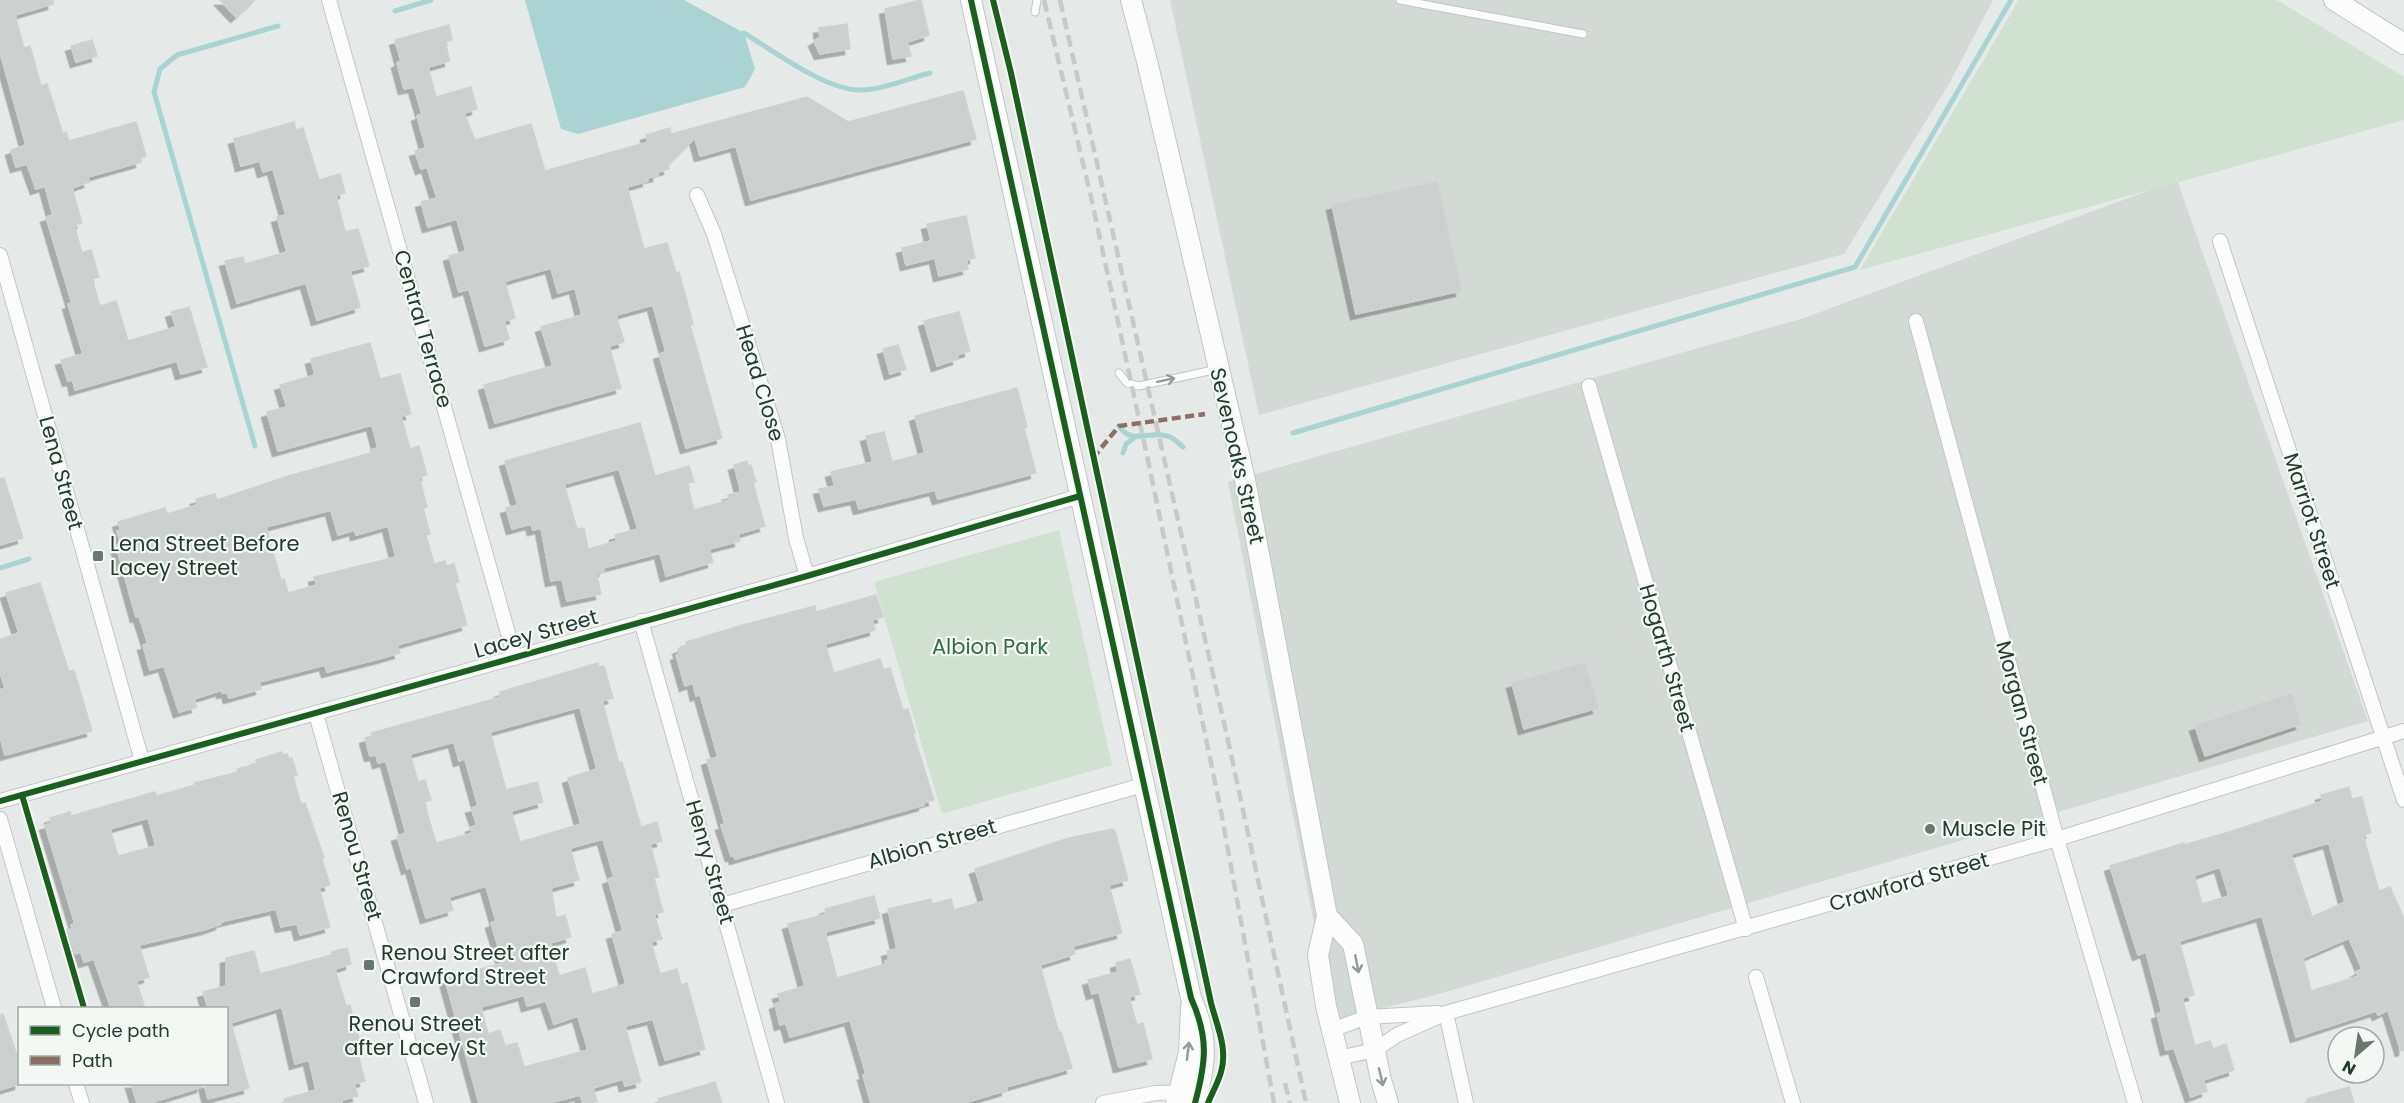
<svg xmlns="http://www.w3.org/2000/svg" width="2404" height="1103" viewBox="0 0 2404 1103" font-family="Poppins,sans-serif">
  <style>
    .built { fill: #d3dad6 }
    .green { fill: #d0e1d2 }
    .water { fill: #aad4d3 }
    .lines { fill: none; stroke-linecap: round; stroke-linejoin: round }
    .stream { stroke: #aad4d3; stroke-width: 5 }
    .building { fill: #ccd0ce; stroke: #ced2d0; stroke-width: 1.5; fill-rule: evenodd; filter: url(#shadow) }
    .lane-casing { stroke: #c2c6c4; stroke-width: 9 }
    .street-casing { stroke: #c2c6c4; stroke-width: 16 }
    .secondary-casing { stroke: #c0c7c4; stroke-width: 22 }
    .lane { stroke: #fbfcfb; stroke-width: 7 }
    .street { stroke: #fbfcfb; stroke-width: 14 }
    .secondary { stroke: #fbfcfb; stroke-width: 20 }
    .rail { stroke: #c7cac9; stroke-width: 4.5; stroke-dasharray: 12 6; stroke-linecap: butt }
    .quiet { stroke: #8d6e63; stroke-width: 4.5; stroke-dasharray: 9 4.5; stroke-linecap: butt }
    .cycleway-casing { stroke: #f3f8f5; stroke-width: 10 }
    .cycleway { stroke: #1b5e20; stroke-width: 6 }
    .oneway { stroke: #909c96 }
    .poi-dot { fill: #687871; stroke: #f3f8f5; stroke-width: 2 }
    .labels { text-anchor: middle; stroke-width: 4.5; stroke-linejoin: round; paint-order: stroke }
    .street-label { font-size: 21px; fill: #243b31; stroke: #f3f8f5 }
    .poi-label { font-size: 21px; fill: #243b31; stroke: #f3f8f5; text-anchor: start }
    .park-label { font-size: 21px; fill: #326e3f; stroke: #f3f8f5 }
  </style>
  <defs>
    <filter id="shadow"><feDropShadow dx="-5.5" dy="5.5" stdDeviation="0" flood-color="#0004"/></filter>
  </defs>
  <rect width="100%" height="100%" fill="#e5e9e7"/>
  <g class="built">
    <path d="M1170,0H1993L1950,82L1844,254L1259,415Z"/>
    <path d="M2177,180L2368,721L1432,996L1333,1020L1228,482L1804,318Z"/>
  </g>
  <g class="green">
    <path d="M2019,0H2277L2404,77V120L1860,270Z"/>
    <path d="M1059,530L1112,765L942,814L874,582Z"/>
  </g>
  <path class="water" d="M525,0H684L744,33L755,69L745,87L578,134L561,129Z"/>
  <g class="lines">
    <g class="stream">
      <path d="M395,11L431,0"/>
      <path d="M744,33C775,52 828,92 863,90C885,89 909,78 930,73"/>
      <path d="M1119,426C1133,446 1147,430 1167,436C1173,437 1178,443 1183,447"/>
      <path d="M1293,433L1855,267L2011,0"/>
      <path d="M255,446L154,92L160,69L177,55L278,26"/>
      <path d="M1123,453L1126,444L1134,438"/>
      <path d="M0,568L29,559"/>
    </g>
  </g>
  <g class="building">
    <path d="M0,0H53V4L15,15L24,48L30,46L41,86L47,84L63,134L66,132L69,141L136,122L146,156L140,158L141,162L88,177L89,182L72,188L82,223L74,225L82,253L91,250L99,277L92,279L100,306L116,301L128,341L176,327L171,312L189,307L207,367L181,374L177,361L75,390L73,380L68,381L61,360L83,354L68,304L72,303L46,217L53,215L45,186L36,189L27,164L16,167L11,150L26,145L0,52Z"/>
    <path d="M220,0H255L236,17Z"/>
    <path d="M921,0L929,35L907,42L911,56L893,59L885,9Z"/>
    <path d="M847,24L850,49L820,54L814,41L820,37L819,28Z"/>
    <path d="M449,25L452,40L445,42L450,61L428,67L436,97L471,87L477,109L464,113L475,140L531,124L545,171L648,142L646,135L670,128L671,134L807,97L848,122L963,91L976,139L751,200L736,146L700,156L695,138L668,165L669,169L658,172V176L647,178L648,181L627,187L644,249L667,243L676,273L679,272L693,324L690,325L722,438L686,448L659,354L666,352L653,305L616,315L624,342L609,346L621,388L495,423L484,385L553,366L541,327L582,315L575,288L558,293L551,268L509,280L505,282L515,318L504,321L509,339L485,346L469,289L459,292L449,256L466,251L457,219L428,227L421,202L437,198L427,167L421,169L415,151L426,148L417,116L422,114L414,87L404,89L397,63L401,61L395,40Z"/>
    <path d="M92,40L97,56L76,62L71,46Z"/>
    <path d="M294,122L296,130L303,128L319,180L340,174L345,193L336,195L345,232L358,229L369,266L350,271L360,307L317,320L306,283L237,303L225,261L243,257L245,264L287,252L277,217L286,215L273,169L263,172L260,161L241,166L234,139Z"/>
    <path d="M1437,182L1461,291L1356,314L1332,205Z"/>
    <path d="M966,216L975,258L966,260L968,269L939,276L935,258L906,265L902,248L931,241L927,224Z"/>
    <path d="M959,312L970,351L957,355L958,359L937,366L924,321Z"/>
    <path d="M370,343L380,379L400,374L411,414L401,416L410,449L419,446L427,475L419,477L427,507L423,508L430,534L426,535L434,564L445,561L446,566L454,564L459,582L455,583L467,625L397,645L400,653L382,658L327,672L325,665L259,682L261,689L229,698L227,692L222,693V690L194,699L197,707L179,712L164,666L150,670L143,645L148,644L139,616L136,617L116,545L121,544L117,531L121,530L118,522L165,508L167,514L197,505L196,499L215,494L217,500L285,477L371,453L370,450L378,448L372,425L278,451L267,412L287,407L280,385L315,375L311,359ZM331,510L338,535L355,530L356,535L388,526L396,557L314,577L317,585L288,593L284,579L281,580L266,527Z"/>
    <path d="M898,345L906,369L890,374L883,349Z"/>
    <path d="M1017,388L1027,427L1024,428L1036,473L938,499L935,490L859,509L856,499L824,506L819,489L835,486L831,472L873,462L866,436L884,432L892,462L925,453L915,416Z"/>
    <path d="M640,423L655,476L689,466L694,482L687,483L694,510L730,500L728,495L741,492L734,465L747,461L748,466L751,465L756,482L753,483L765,526L738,534L740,541L709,549L713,562L666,576L660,553L603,568L604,571L596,573L601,594L567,601L562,579L551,581L541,528L533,530L531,524L512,529L506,508L518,505L505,461ZM619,469L638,529L615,535L617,541L588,549L584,528L577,529L564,484Z"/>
    <path d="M4,478L23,538L0,545V479Z"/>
    <path d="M40,583L69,672L74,670L92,731L5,755L0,736V690L5,688L0,672V639L19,633L6,593Z"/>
    <path d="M876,595L883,617L872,620L875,630L825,644L834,673L880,659L884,670L890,668L903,710L908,709L915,733H913L934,800L923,803L924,805L735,859L734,855L731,856L721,825L725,824L707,760L718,757L700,694L696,696L693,683L685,686L676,655L680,654L678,649L687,646L686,642L743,625L815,606L816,612Z"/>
    <path d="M598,663L599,667L604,666L613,698L602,701L619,763L622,762L641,827L657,822L662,841L650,844L659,877L654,878L663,912L654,914L662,939L651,942L660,974L677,969L681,985L687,983L705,1049L665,1060L653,1019L625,1026L641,1082L625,1086L623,1079L593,1088L597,1101L589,1103H583L580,1095L549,1103H479L445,979L503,963L491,923L496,921L486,886L449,897L453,910L426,918L411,867L407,869L397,836L406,833L386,761L378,763L376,755L370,756L365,738L372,736L371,733L501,697L500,692ZM580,707L597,769L568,778L581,824L520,842L511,811L543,802L537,782L506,790L490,732ZM454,742L459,761L465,759L478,806L471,808L477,825L471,827L472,833L436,843L424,802L431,800L425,780L418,782L410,754ZM603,839L614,877L608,879L623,931L612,934L626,984L592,994L585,968L559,976L550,943L571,937L565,915L556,918L551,888L579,880L570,848ZM524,995L527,1006L546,1001L554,1024L578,1016L588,1050L524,1067L517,1043L505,1046L500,1030L488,1034L481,1007Z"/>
    <path d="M1585,663L1598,708L1524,729L1512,683Z"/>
    <path d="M2291,694L2301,724L2205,756L2195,726Z"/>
    <path d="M282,752L283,755L287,754L289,759L292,758L297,775L293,776L301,804L305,803L324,858L322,859L330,885L319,888L330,927L300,935L297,924L281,927L276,909L221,922V924L207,929L139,945L149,977L136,981L145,1008H111L94,959L84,962L81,952L75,954L68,930L73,929L71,925L75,924L45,825L52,823L50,818L70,812L71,816L155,792L157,796L195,785L194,783L238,772L237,769L257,764L256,760ZM148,818L156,846L118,856L110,829Z"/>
    <path d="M2349,787L2352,799L2362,797L2371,833L2363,835L2379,891L2390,887L2404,919V1050L2401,1051L2388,1010L2378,1015L2376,1011L2296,1037L2262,916L2179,941L2194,995L2182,998L2195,1046L2210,1041L2213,1049L2226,1044L2234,1070L2203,1080L2207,1091L2191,1097L2174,1048L2166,1050L2157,1014L2162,1012L2146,952L2138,955L2110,866L2184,843V845L2229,832L2323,801L2321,795ZM2329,843L2345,902L2312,917L2291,854ZM2220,867L2229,896L2202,904L2194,876ZM2349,938L2362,969L2356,972L2359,976L2311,991L2303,958Z"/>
    <path d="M1112,829L1115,831L1128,880L1109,885L1122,933L1073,946L1075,954L1040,965L1059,1033L1061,1032L1072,1068L1006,1087L1007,1090L964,1103H871L863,1075L866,1074L850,1020L790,1037L786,1023L780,1025L775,1004L781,1002L778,994L805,986L788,924L827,914L825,909L874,896L880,918L825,932L837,978L886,964L885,961L889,960L887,951L897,949L888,909L931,899L932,904L951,899L954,910L985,901L975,869L1069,838Z"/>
    <path d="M347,948L351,964L335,969L346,1006L350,1005L361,1046L356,1047L365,1081L354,1084L358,1096L342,1100V1103H284V1099L316,1090L309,1060L295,1064L282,1007L227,1024L231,1023L249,1088L208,1099L204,1083H226V1008H208L203,992L226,986V958L254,951L260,974L332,955L331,952Z"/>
    <path d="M1130,959L1140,994L1129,997L1137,1025L1143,1023L1152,1059L1119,1067L1099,992L1092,994L1088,980L1118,972L1116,963Z"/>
    <path d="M3,1014L16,1053L20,1052V1084L0,1090V1015Z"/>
    <path d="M715,1082L722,1103H659L658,1099Z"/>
    <path d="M131,1083H202V1087L150,1103H137Z"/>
    <path d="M2349,1087L2354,1103H2308L2307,1099Z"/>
  </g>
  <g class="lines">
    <defs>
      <g id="lane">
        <path d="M1400,0L1583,34"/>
        <path d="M1035,12L1037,0"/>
        <path d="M1119,373L1127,383L1139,386L1218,369"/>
      </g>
      <g id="street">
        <path d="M329,0L515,658"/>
        <path d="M697,195L714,234L778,439L796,538L807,576"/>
        <path d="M2220,241L2404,800"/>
        <path d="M0,255L142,761"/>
        <path d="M1916,321L2057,839L2135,1103"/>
        <path d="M1589,386L1746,929"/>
        <path d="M641,621L777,1103"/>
        <path d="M316,714L426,1103"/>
        <path d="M0,801L807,576L1080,496"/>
        <path d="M0,819L54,1008"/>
        <path d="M722,905L1143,785"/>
        <path d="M1756,977L1793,1103"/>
        <path d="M1446,1013L1466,1103"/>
        <path d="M1332,1030L1367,1017L1438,1013"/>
        <path d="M1338,1058L1375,1050L1397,1035L1446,1013L2057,839L2404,731"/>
        <path d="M76,1084L82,1103"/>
        <path d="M1103,1103L1156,1093L1187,1092"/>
      </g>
      <g id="secondary">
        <path d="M971,0L1191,998C1209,1038 1206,1062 1195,1103"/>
        <path d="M1131,0L1147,61L1245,480L1327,916L1318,955L1326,1006L1350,1103"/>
        <path d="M2334,0L2404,44"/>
        <path d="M1327,916L1353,944L1381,1080L1388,1103"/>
        <path d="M1176,1103L1189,1053L1191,1007"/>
      </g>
    </defs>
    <use href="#lane" class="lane-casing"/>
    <use href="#street" class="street-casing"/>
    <use href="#secondary" class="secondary-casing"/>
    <use href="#lane" class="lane"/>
    <use href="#street" class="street"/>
    <use href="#secondary" class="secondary"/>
    <g class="rail">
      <path d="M1044,0L1091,197L1150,470L1220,806L1274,1103"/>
      <path d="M1060,0L1229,745L1306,1103"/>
      <path d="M1285,1083L1290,1103"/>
    </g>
    <path class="quiet" d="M1093,458L1119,426L1205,414"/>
    <defs>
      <g id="cycleway">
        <path d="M971,0L1191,998C1209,1038 1206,1062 1195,1103"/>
        <path d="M993,0L1011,73L1211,1003C1217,1026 1228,1049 1221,1072C1218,1083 1212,1093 1208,1103"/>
        <path d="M22,795L84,1008"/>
        <path d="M0,801L807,576L1080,496"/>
      </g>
    </defs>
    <use href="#cycleway" class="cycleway-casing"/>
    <use href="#cycleway" class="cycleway"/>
  </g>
  <defs><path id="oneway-shaft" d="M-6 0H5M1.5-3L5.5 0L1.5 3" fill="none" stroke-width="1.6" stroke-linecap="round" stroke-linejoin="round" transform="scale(1.5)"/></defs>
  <g class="oneway">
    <use href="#oneway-shaft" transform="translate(1166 380) rotate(-12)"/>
    <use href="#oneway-shaft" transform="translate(1357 964) rotate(79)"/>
    <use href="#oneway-shaft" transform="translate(1188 1051) rotate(-83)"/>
    <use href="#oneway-shaft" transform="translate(1381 1077) rotate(77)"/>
  </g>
  <g class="poi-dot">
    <rect x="92" y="550" width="12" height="12" rx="3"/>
    <circle cx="1930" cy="829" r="6"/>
    <rect x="363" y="959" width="12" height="12" rx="3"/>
    <rect x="409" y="996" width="12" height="12" rx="3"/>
  </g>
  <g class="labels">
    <g class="street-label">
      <text transform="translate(423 329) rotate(74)" y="7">Central Terrace</text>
      <text transform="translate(760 383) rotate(73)" y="7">Head Close</text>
      <text transform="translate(1237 456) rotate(77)" y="7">Sevenoaks Street</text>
      <text transform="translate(61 473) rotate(75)" y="7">Lena Street</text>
      <text transform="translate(2312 521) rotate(72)" y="7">Marriot Street</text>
      <text transform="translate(536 634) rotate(-16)" y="7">Lacey Street</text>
      <text transform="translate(1667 658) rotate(74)" y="7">Hogarth Street</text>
      <text transform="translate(2022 713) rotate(75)" y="7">Morgan Street</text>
      <text transform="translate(932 844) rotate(-16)" y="7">Albion Street</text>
      <text transform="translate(357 856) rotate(74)" y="7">Renou Street</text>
      <text transform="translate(710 862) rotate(74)" y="7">Henry Street</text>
      <text transform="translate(1909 882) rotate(-16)" y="7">Crawford Street</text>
    </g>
    <g class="poi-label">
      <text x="110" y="551">Lena Street Before<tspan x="110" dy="24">Lacey Street</tspan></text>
      <text x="1942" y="836">Muscle Pit</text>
      <text x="381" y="960">Renou Street after<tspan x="381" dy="24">Crawford Street</tspan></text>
      <text x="415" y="1031" text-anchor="middle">Renou Street<tspan x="415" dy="24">after Lacey St</tspan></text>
    </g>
    <g class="park-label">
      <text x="990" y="654">Albion Park</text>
    </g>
  </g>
  <rect x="18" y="1007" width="210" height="78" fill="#f3f8f5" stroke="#a0aca7" stroke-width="1.5"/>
  <rect x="30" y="1026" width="30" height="9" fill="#1b5e20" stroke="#a0aca7" stroke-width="1.5"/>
  <text x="72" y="1037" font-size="18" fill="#243b31">Cycle path</text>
  <rect x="30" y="1056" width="30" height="9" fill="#8d6e63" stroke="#a0aca7" stroke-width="1.5"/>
  <text x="72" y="1067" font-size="18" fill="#243b31">Path</text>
  <g transform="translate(2356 1055) rotate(209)"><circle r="28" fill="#f3f8f5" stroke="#a0aca7" stroke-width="1.5"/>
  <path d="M0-4.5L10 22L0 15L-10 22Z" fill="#687871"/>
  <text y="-9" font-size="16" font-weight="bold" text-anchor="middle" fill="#243b31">N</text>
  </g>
</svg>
